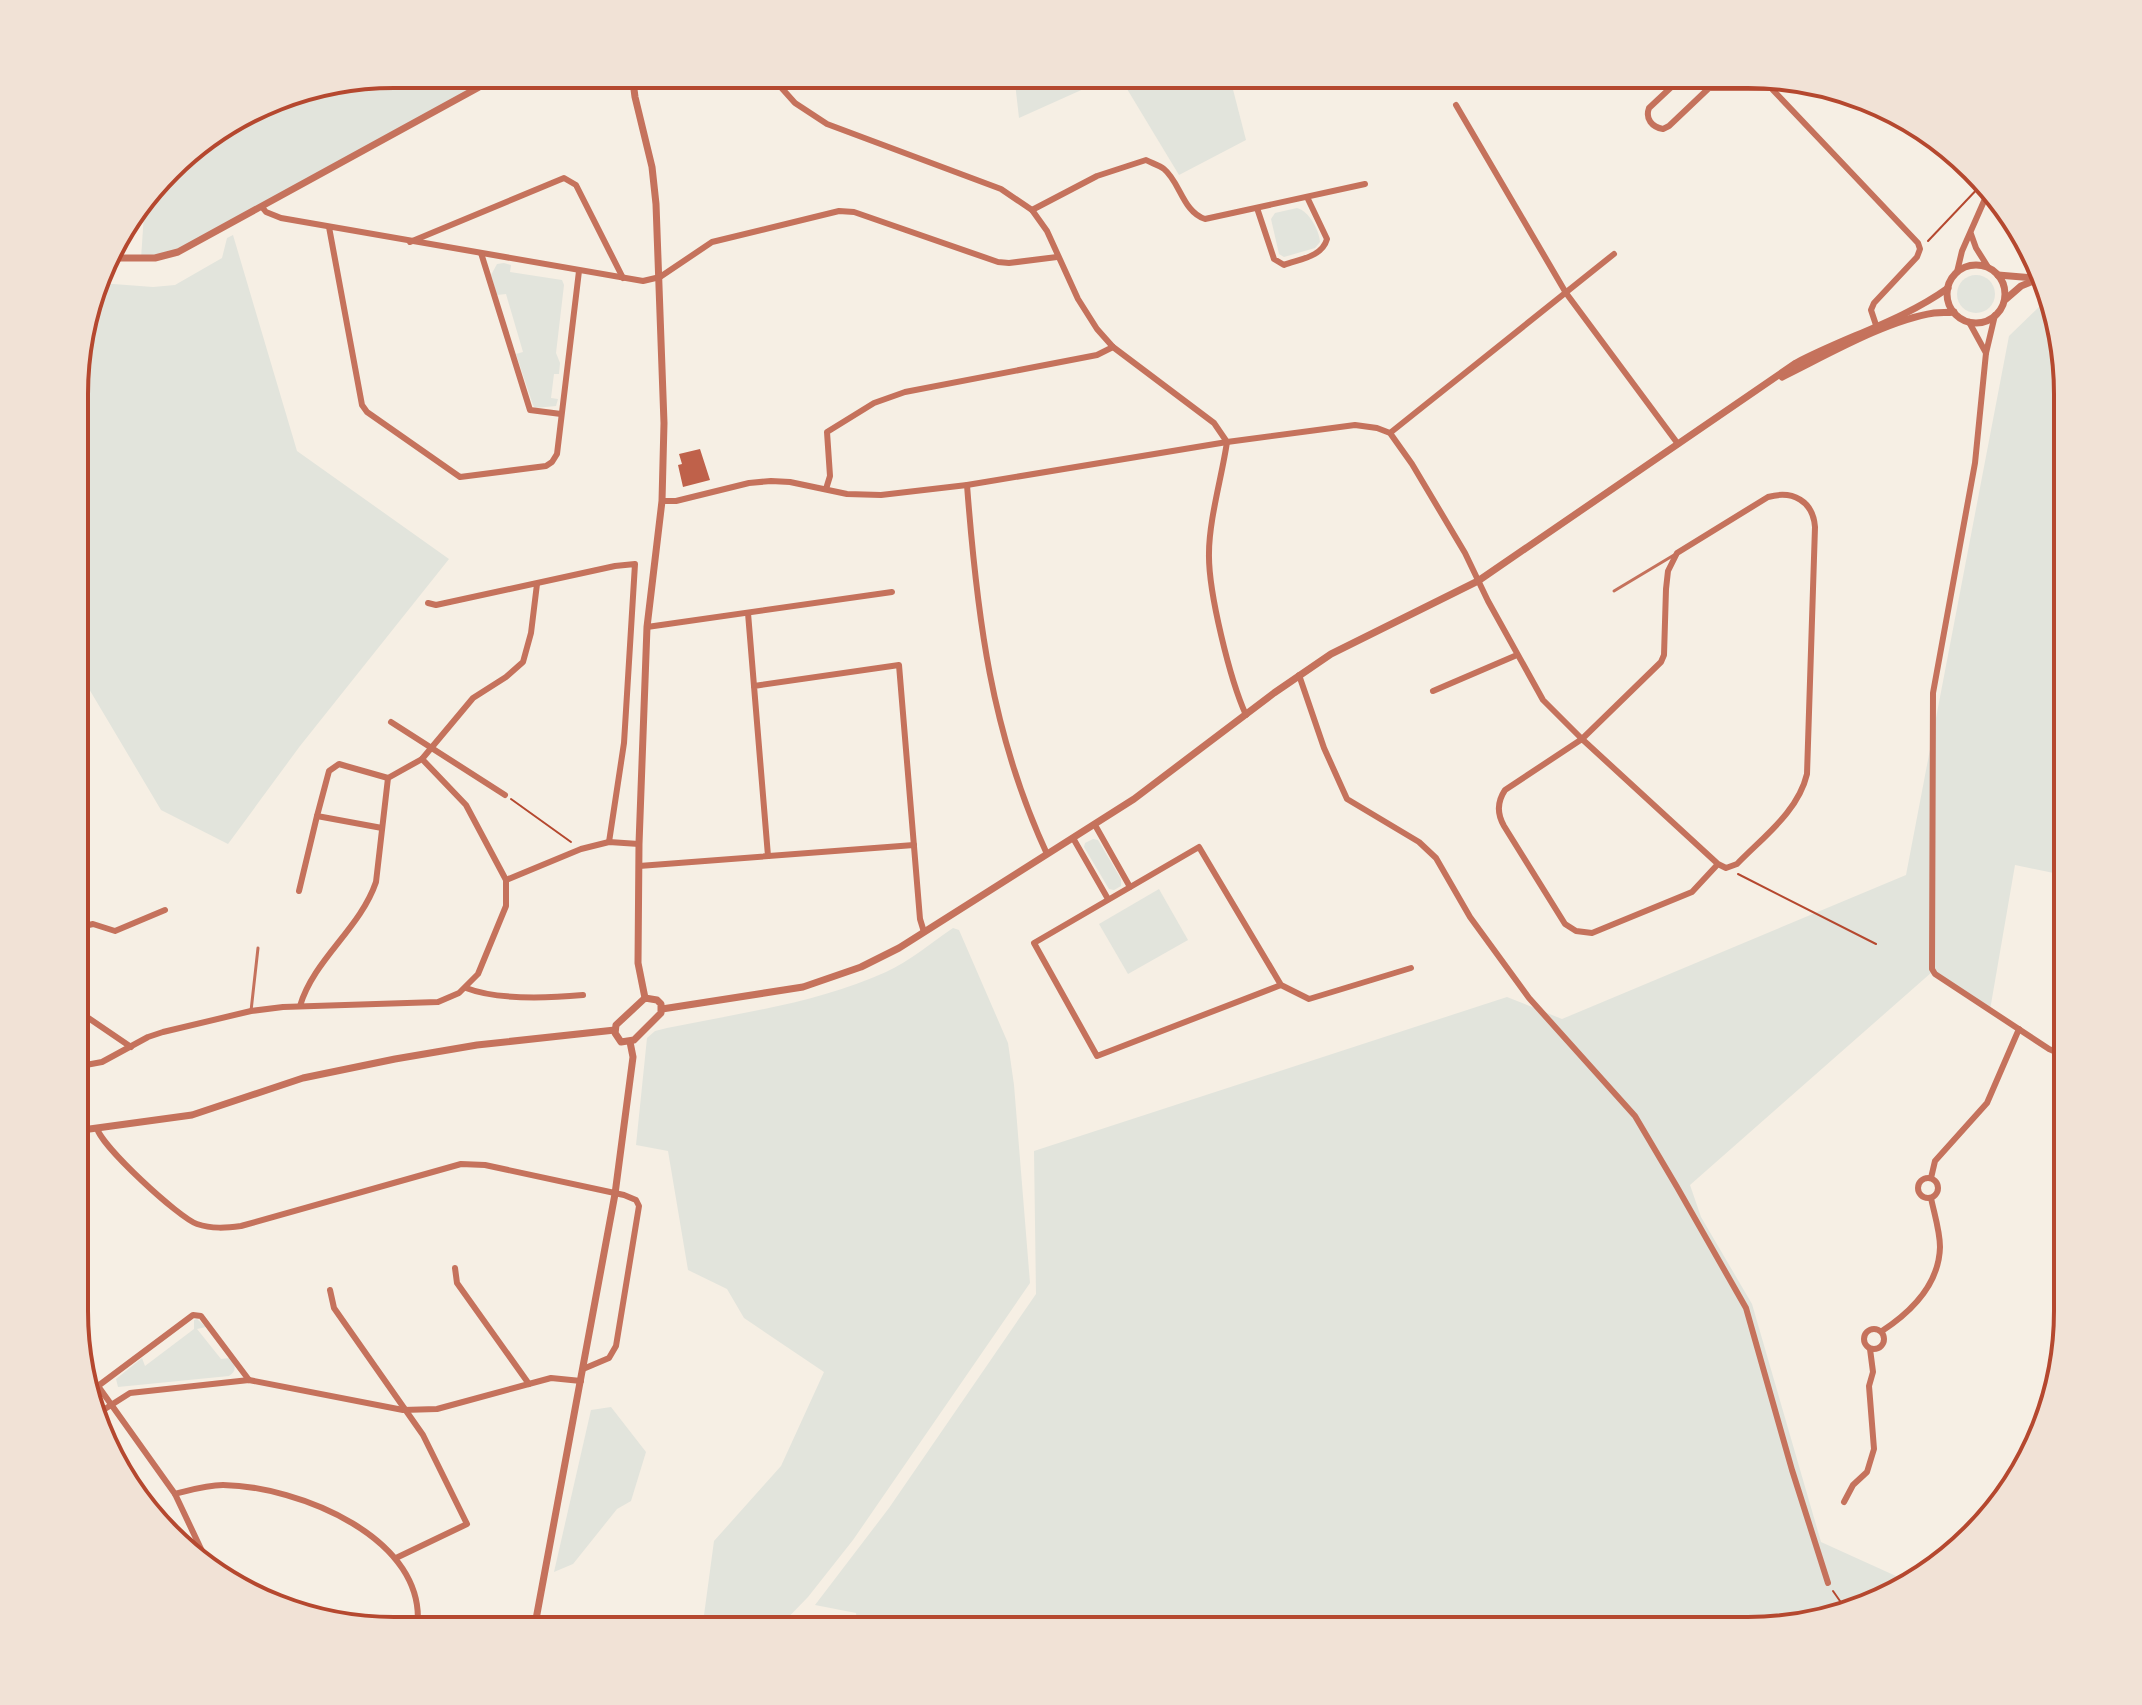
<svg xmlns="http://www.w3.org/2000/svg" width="2142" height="1705" viewBox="0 0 2142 1705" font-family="Quicksand,sans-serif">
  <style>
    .green { fill: #e2e4dc }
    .building { fill: #bf614a }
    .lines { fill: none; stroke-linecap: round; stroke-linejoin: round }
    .path { stroke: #b5482f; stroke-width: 2 }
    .service { stroke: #c5725c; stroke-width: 3 }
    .minor { stroke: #c5725c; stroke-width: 6 }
    .tertiary { stroke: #c5725c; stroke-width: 7 }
    .rim { fill: none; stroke: #b5482f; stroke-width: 4 }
  </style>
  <rect width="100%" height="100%" fill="#f6efe4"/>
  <g class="green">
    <path d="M394,74H503L178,252L141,259L145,199L183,153L291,91Z"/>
    <path d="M1014,74H1117L1019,118Z"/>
    <path d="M1118,74H1229L1246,140L1179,175Z"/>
    <path d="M1297,208C1309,211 1319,230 1320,242L1315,248L1284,257L1279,254L1271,219L1275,213Z"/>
    <path d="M233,235L297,451L449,559L300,746L228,844L161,810L76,667L77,398L81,339L100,283L153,287L175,285L222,258L227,238Z"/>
    <path d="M504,263L511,265L510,272L562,280L564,285L556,353L560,363L559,374H554L551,398L558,399L556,406L535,408L533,405L516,354L523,352L506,294L497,295L491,275L497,264Z"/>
    <circle cx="1976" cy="294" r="19"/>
    <path d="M2047,304L2068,393V876L2015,865L1990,1010L1932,972L1690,1185L1701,1217L1752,1304L1821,1542L1907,1581L1871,1606L1748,1631H858L856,1613L815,1605L889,1508L1036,1294L1034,1151L1507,997L1562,1019L1906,875L2009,336L2041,305Z"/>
    <path d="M1093,839L1098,840L1121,879V886L1114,890L1109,889L1084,847L1085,843Z"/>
    <path d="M1159,889L1188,940L1128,974L1099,924Z"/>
    <path d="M953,928L959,930L1008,1043L1014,1085L1030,1283L853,1540L808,1597L775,1631L702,1630L714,1541L781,1466L824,1372L744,1318L727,1289L688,1270L668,1151L636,1145L647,1038L655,1031L667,1028C740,1013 818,1003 886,972C910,961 932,942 953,928Z"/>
    <path d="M197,1319L206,1327L197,1329L221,1359L230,1358C236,1365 237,1371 229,1376L118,1387L116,1379L142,1358L145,1366L194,1329V1320Z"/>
    <path d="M611,1407L646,1452L631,1501L617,1509L573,1564L554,1572L591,1410Z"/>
  </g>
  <path class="building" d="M700,449L710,480L683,487L678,465L682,464L679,454Z"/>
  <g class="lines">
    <g class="path">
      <path d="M1928,241L1982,184"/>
      <path d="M511,799L571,842"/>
      <path d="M1738,874L1876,944"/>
      <path d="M1833,1591L1847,1611"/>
    </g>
    <g class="service">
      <path d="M1614,591L1674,555"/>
      <path d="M251,1011L258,948"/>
    </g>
    <g class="minor">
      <path d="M769,74L795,103L827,124L1001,189L1032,210L1047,231L1078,299L1097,329L1113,347L1214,423L1227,442"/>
      <path d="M1709,88L1693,79L1681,78L1649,108C1645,119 1652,127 1663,129L1669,126L1709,88H1771L1918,243L1920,249L1917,257L1874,303L1871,310L1877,328"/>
      <path d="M1456,105L1566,293L1678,444"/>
      <path d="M262,207L266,212L281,218L643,281L660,277L712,242L839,211L854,212L998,262L1009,263L1057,257"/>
      <path d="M1257,208L1274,259L1284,265C1300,259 1322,257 1327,239L1307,197"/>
      <path d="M1032,210L1097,176L1146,160C1151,163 1159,165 1164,169C1180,182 1183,212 1205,219L1365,184"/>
      <path d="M329,227L362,405L367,412L460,477L546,466L552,462L557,454L579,271"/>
      <path d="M1971,234L1976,248L1988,267"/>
      <path d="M410,242L564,178L576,185L623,278"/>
      <path d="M481,253L530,410L561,414"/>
      <path d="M1957,272L1962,251L1988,192"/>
      <path d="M1995,315L1986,353L1975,463L1933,693L1932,969L1935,974L2049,1049L2067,1057"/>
      <path d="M1969,322L1986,353"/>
      <path d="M1390,433L1614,254"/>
      <path d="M1227,442C1222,476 1209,520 1209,553C1208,591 1230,680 1246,715"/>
      <path d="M967,485C977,616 991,733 1047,854"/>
      <path d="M826,489L830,476L827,432L874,403L905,392L1097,355L1113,347"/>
      <path d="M662,501H676L749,483L771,481L790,482L847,494L881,495L967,485L1227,442L1355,425L1377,428L1390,433L1412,464L1465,553L1488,601L1543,700L1582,739L1718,864L1726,868L1737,864C1763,837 1798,812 1807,774L1815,527C1813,501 1793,490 1768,497L1677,553L1668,571L1666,589L1664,655L1661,662L1582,739L1505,790C1497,802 1497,814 1504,826L1565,924L1576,931L1592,933L1692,892L1718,864"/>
      <path d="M428,603L436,605L615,566L635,564L624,743L609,842"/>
      <path d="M748,613L754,686"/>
      <path d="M647,627L892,592"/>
      <path d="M1299,675L1324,748L1347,799L1419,842L1436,858L1470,917L1529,998L1635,1116L1677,1187L1746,1308L1792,1470L1828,1583"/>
      <path d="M1433,691L1517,655"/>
      <path d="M391,722L505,795"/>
      <path d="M1095,825L1130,887"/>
      <path d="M382,828L317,816L329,771L339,764L388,778"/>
      <path d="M1073,838L1108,899"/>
      <path d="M768,856L754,686L899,665L920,919L924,932"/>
      <path d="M639,866L914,845"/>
      <path d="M506,880L581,849L609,842L639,844"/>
      <path d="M299,891L317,816"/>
      <path d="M76,928L93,924L115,931L165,910"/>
      <path d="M1281,985L1097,1056L1034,943L1199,847L1281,985L1309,999L1411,968"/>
      <path d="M466,988C497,1000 549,998 583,995"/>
      <path d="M75,1002L84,1015L131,1047"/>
      <path d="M300,1006C314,959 360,929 376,882L388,778L422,759L473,698L506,677L523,662L531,633L537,584"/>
      <path d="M75,1067L102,1062L148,1037L163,1032L251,1011L283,1007L438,1002L459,993L478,974L506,906V880L466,805L422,759"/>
      <path d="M97,1128C101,1146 179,1218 197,1224C212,1229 226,1228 241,1226L461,1164L485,1165L624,1195L636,1200L639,1206L616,1346L609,1358L583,1369"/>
      <circle cx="1928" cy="1188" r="10"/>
      <path d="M1931,1178L1935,1161L1987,1103L2019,1029"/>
      <path d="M455,1268L457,1283L529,1384"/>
      <path d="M330,1290L334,1308L423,1435L467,1524L396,1558"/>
      <circle cx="1874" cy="1339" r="10"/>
      <path d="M1882,1331C1911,1312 1939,1285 1940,1247C1940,1231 1934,1213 1931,1198"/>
      <path d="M85,1371L98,1386L175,1494L210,1568"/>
      <path d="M98,1386L193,1315L201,1316L249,1380"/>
      <path d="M97,1414L130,1393L249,1380L403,1410L437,1409L551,1378L581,1381"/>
      <path d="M175,1494C191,1490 206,1485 223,1485C297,1486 430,1538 417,1630"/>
      <path d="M1844,1502L1853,1485L1867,1472L1874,1449L1869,1386L1873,1372L1870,1349"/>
    </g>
    <g class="tertiary">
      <path d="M632,74L635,97L652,167L656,204L664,423L662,501L647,627L639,844L638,963L645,998"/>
      <path d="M109,258H155L178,252L503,74"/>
      <circle cx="1976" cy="294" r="29"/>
      <path d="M1998,275L2035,278"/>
      <path d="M2006,299L2021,286L2041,278"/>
      <path d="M1782,377C1825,356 1887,320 1934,313C1941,312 1947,313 1954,312"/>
      <path d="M645,998L657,1000L661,1004V1013L634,1040L621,1042L615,1033L616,1025Z"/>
      <path d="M662,1009L803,987L861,967L899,948L1134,799L1274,693L1331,654L1478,581L1796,363C1845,337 1902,321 1948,288"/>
      <path d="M75,1131L192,1115L303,1078L395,1059L477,1045L615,1030"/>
      <path d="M534,1630L615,1194L633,1057L630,1042"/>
    </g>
  </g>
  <path d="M0 0H2142V1705H0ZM394 88H1748A306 306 0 0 1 2054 394V1311A306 306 0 0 1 1748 1617H394A306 306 0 0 1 88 1311V394A306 306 0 0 1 394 88Z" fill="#f1e2d6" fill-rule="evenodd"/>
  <path class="rim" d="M394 88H1748A306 306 0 0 1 2054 394V1311A306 306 0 0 1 1748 1617H394A306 306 0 0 1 88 1311V394A306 306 0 0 1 394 88Z"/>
</svg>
